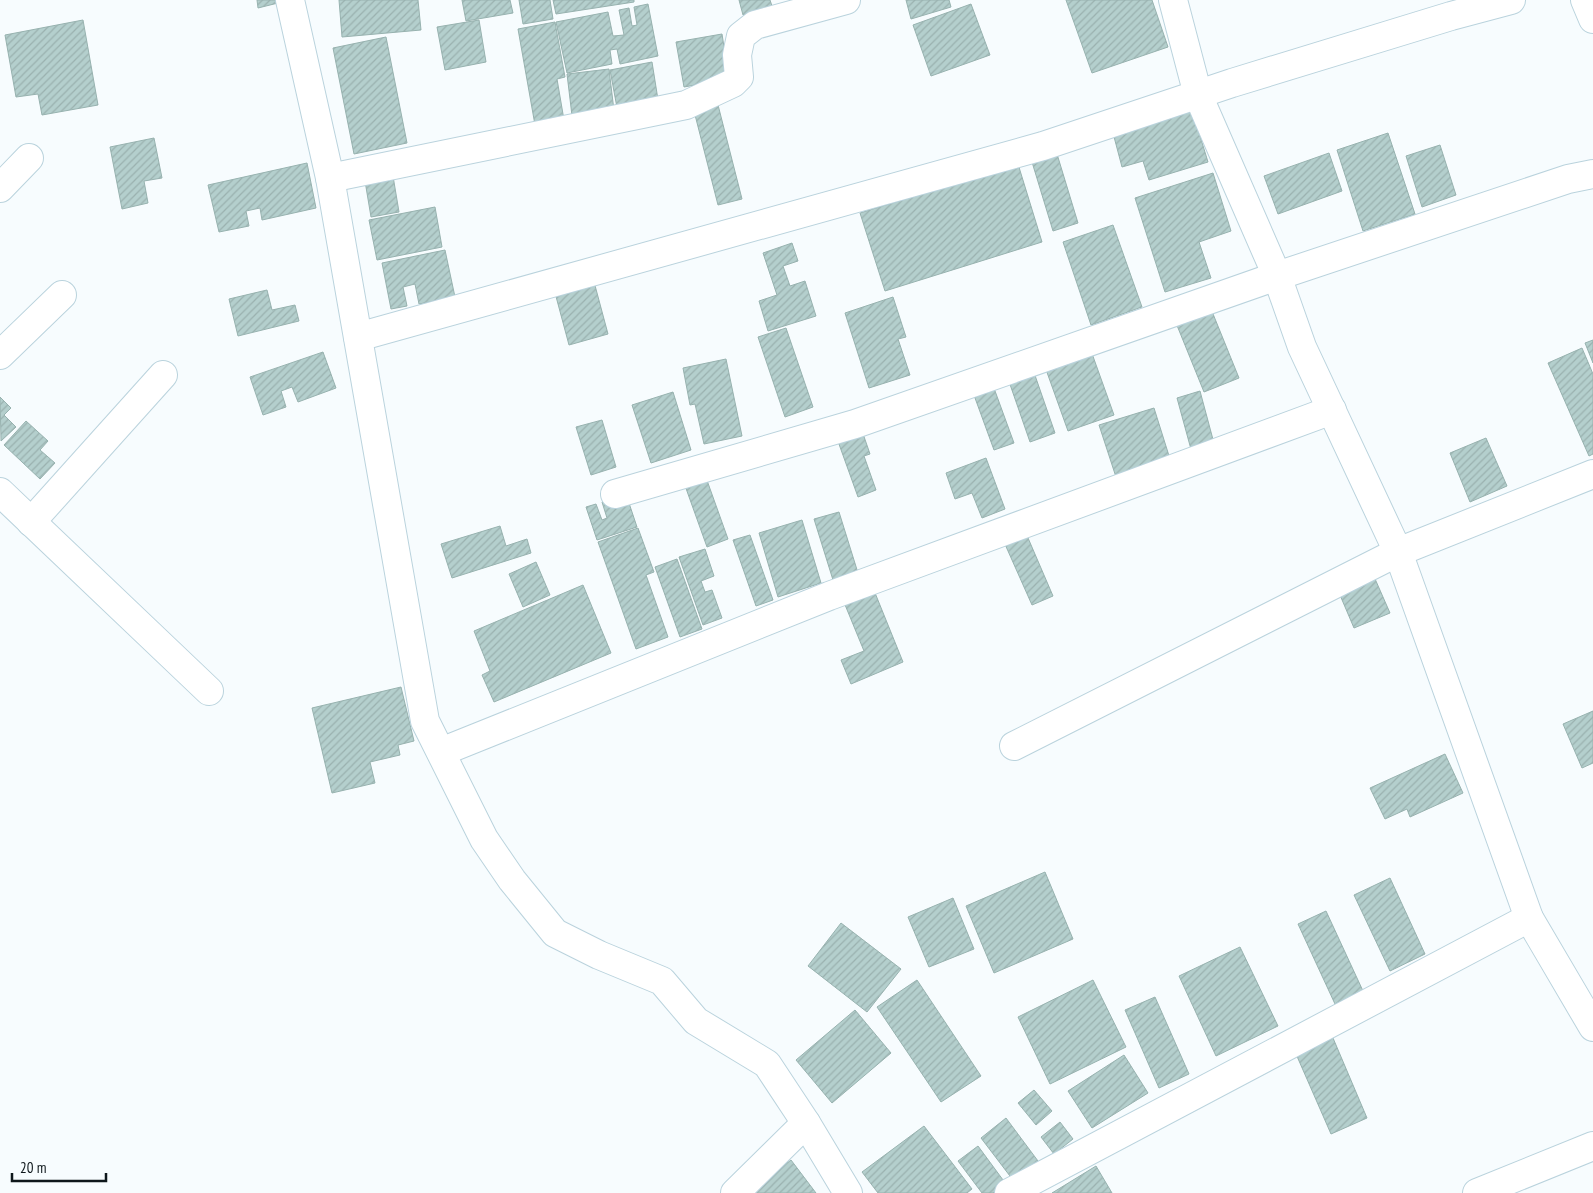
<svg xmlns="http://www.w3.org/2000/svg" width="1593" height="1193" viewBox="0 0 1593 1193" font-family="'PT Sans Narrow',sans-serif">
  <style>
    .building { fill: url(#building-hatch); stroke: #97b2af }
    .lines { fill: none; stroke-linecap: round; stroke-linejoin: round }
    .minor-casing { stroke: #bad3dd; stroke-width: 30 }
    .minor { stroke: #fff; stroke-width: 28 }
  </style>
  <defs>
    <pattern id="building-hatch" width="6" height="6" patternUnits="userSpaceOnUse" patternTransform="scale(1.25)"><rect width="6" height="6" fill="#b4cfcd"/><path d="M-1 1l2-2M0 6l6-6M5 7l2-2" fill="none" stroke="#9ab1af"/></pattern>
  </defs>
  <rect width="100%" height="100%" fill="#f7fcfe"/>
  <g class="building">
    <path d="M257,0H277L278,3L258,8Z"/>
    <path d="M339,0H418L421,30L342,37Z"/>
    <path d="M462,0H510L513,13L466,21Z"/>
    <path d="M519,0H550L553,19L523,24Z"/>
    <path d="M553,0H634V2L556,14Z"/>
    <path d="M739,0H770L772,6L743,15Z"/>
    <path d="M906,0H949L951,7L911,19Z"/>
    <path d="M1066,0H1152L1168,47L1092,73Z"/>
    <path d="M648,4L658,56L620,64L617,49L610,50L612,64L567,73L556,22L608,12L613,36L624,35L619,10L629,8L632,26L637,25L634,7Z"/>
    <path d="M971,4L990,55L931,76L913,25Z"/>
    <path d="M83,20L98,105L42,115L38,94L16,97L5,35Z"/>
    <path d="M479,20L486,62L445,70L437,27Z"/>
    <path d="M555,22L565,77L557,79L564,120L535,125L518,29Z"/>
    <path d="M722,34L729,79L684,87L676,42Z"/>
    <path d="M386,37L407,143L354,154L333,48Z"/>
    <path d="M652,62L659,106L618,113L610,70Z"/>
    <path d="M609,69L615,119L573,124L567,74Z"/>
    <path d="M717,101L742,199L718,205L693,107Z"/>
    <path d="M1192,110L1208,162L1149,180L1143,161L1122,167L1113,133Z"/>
    <path d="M1388,133L1415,214L1363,231L1337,150Z"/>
    <path d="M154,138L162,178L144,181L148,203L122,209L110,147Z"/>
    <path d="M1440,145L1456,195L1422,207L1406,156Z"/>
    <path d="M1329,153L1342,191L1278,214L1264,176Z"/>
    <path d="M1057,154L1078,223L1053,231L1032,162Z"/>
    <path d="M307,163L316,208L262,220L260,208L246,211L249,226L219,232L208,185Z"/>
    <path d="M1018,164L1042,242L885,291L860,213Z"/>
    <path d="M392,170L399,212L371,217L364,175Z"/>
    <path d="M1213,173L1231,231L1199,242L1211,278L1165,292L1135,198Z"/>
    <path d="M435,207L442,247L377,260L369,220Z"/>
    <path d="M1113,225L1142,307L1091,325L1063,242Z"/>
    <path d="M792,243L798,261L783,266L790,286L805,281L816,316L768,331L759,301L777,295L763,253Z"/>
    <path d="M445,250L455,297L419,304L415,284L403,287L407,306L391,309L382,263Z"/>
    <path d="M593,278L608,334L569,345L554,289Z"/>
    <path d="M267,290L272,310L295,305L299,321L238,336L229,299Z"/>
    <path d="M893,297L906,337L898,339L910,375L869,388L845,313Z"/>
    <path d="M1209,304L1239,378L1204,392L1174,318Z"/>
    <path d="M786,328L813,407L785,417L758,337Z"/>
    <path d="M1593,340V363L1585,343Z"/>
    <path d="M1090,348L1114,415L1068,431L1044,364Z"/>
    <path d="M1582,348L1593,374V454L1589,456L1548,363Z"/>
    <path d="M323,352L336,388L298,402L292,387L281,391L286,407L263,415L250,377Z"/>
    <path d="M726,359L742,436L704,444L695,404L690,405L683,368Z"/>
    <path d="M1030,361L1055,433L1030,442L1005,370Z"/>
    <path d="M991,380L1014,443L994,450L971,387Z"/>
    <path d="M1200,391L1215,447L1192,453L1177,398Z"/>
    <path d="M673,392L691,450L651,463L632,405Z"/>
    <path d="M0,397L11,408L4,415L16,427L1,441Z"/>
    <path d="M1154,408L1170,459L1116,477L1099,425Z"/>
    <path d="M602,420L616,467L591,475L576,427Z"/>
    <path d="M26,421L48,441L40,450L55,463L40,479L4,445Z"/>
    <path d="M860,425L870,454L864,456L876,490L858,497L835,433Z"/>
    <path d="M1486,438L1507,486L1470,502L1450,453Z"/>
    <path d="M986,458L1005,509L982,518L972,493L955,499L946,473Z"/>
    <path d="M704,472L728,539L707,547L683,480Z"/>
    <path d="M626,494L637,527L597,540L586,507L596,504L602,520L607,518L602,502Z"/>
    <path d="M839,512L858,573L833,580L814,519Z"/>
    <path d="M802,520L821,583L778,597L759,533Z"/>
    <path d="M1022,524L1053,596L1032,605L1000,533Z"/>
    <path d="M500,526L506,546L527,539L531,553L452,578L441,544Z"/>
    <path d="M638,528L654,572L646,575L668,637L636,649L598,542Z"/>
    <path d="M750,535L773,600L756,606L733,540Z"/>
    <path d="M705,549L714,576L701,581L705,592L712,590L722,618L703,625L679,557Z"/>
    <path d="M677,559L702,629L680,637L655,567Z"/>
    <path d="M536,562L550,595L523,607L509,574Z"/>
    <path d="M1372,572L1390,613L1354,628L1337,588Z"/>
    <path d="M871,583L903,662L851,684L841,660L864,651L841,595Z"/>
    <path d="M583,585L611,653L494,702L482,675L490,671L474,631Z"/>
    <path d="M401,687L414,741L398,745L400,755L370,762L375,783L332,793L312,708Z"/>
    <path d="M1593,711V763L1582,768L1563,724Z"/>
    <path d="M1445,754L1463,793L1410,817L1407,809L1385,819L1370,788Z"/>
    <path d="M1045,872L1073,939L994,973L966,906Z"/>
    <path d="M1390,878L1425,954L1390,971L1354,895Z"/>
    <path d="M953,898L974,949L929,967L908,917Z"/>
    <path d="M1326,911L1363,991L1335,1004L1298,924Z"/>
    <path d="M841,923L901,969L867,1012L808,966Z"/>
    <path d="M1240,947L1278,1026L1216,1056L1179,976Z"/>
    <path d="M917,980L981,1076L941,1102L877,1007Z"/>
    <path d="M1093,980L1126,1047L1050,1084L1018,1017Z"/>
    <path d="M1155,997L1189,1074L1159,1088L1125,1010Z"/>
    <path d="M855,1010L891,1053L832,1103L796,1060Z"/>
    <path d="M1333,1038L1367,1118L1331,1134L1296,1054Z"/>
    <path d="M1124,1055L1148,1093L1092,1128L1068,1091Z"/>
    <path d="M1034,1090L1052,1111L1036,1125L1018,1103Z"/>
    <path d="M1006,1118L1038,1161L1013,1180L981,1138Z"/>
    <path d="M1060,1122L1073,1139L1054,1154L1041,1137Z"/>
    <path d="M924,1126L972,1189L967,1193H878L862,1172Z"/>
    <path d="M978,1146L1006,1184L993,1193H982L958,1161Z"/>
    <path d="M791,1160L816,1193H746Z"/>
    <path d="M1096,1166L1112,1193H1052Z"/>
  </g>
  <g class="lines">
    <defs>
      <g id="minor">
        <path d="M290,0L330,178L425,721L484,839L512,880L555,933L599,955L662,981L696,1021L767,1064L806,1123L848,1193"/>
        <path d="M1173,0L1198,95L1277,276L1302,347L1398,552L1529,918L1593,1027"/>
        <path d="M1585,0L1593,19"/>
        <path d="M330,178L686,105L733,83L739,77L737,55L741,36L755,25L846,0"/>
        <path d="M0,188L29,158"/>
        <path d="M358,337L1043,146L1232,83L1451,16L1511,0"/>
        <path d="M0,355L62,295"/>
        <path d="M0,492L209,691"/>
        <path d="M615,494L855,424L1277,276L1568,179L1593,174"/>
        <path d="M31,522L163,375"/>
        <path d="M1014,746L1398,552L1593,474"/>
        <path d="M441,752L829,596L1332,410"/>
        <path d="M735,1193L806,1123"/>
        <path d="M1009,1193L1529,918"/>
        <path d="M1477,1193L1593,1146"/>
      </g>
    </defs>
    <use href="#minor" class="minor-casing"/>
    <use href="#minor" class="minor"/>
  </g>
  <path d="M12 1173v8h94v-8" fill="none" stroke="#0e171b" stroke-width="2.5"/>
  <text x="20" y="1173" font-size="15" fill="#0e171b" stroke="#f7fcfe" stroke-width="4" paint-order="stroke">20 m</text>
</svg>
